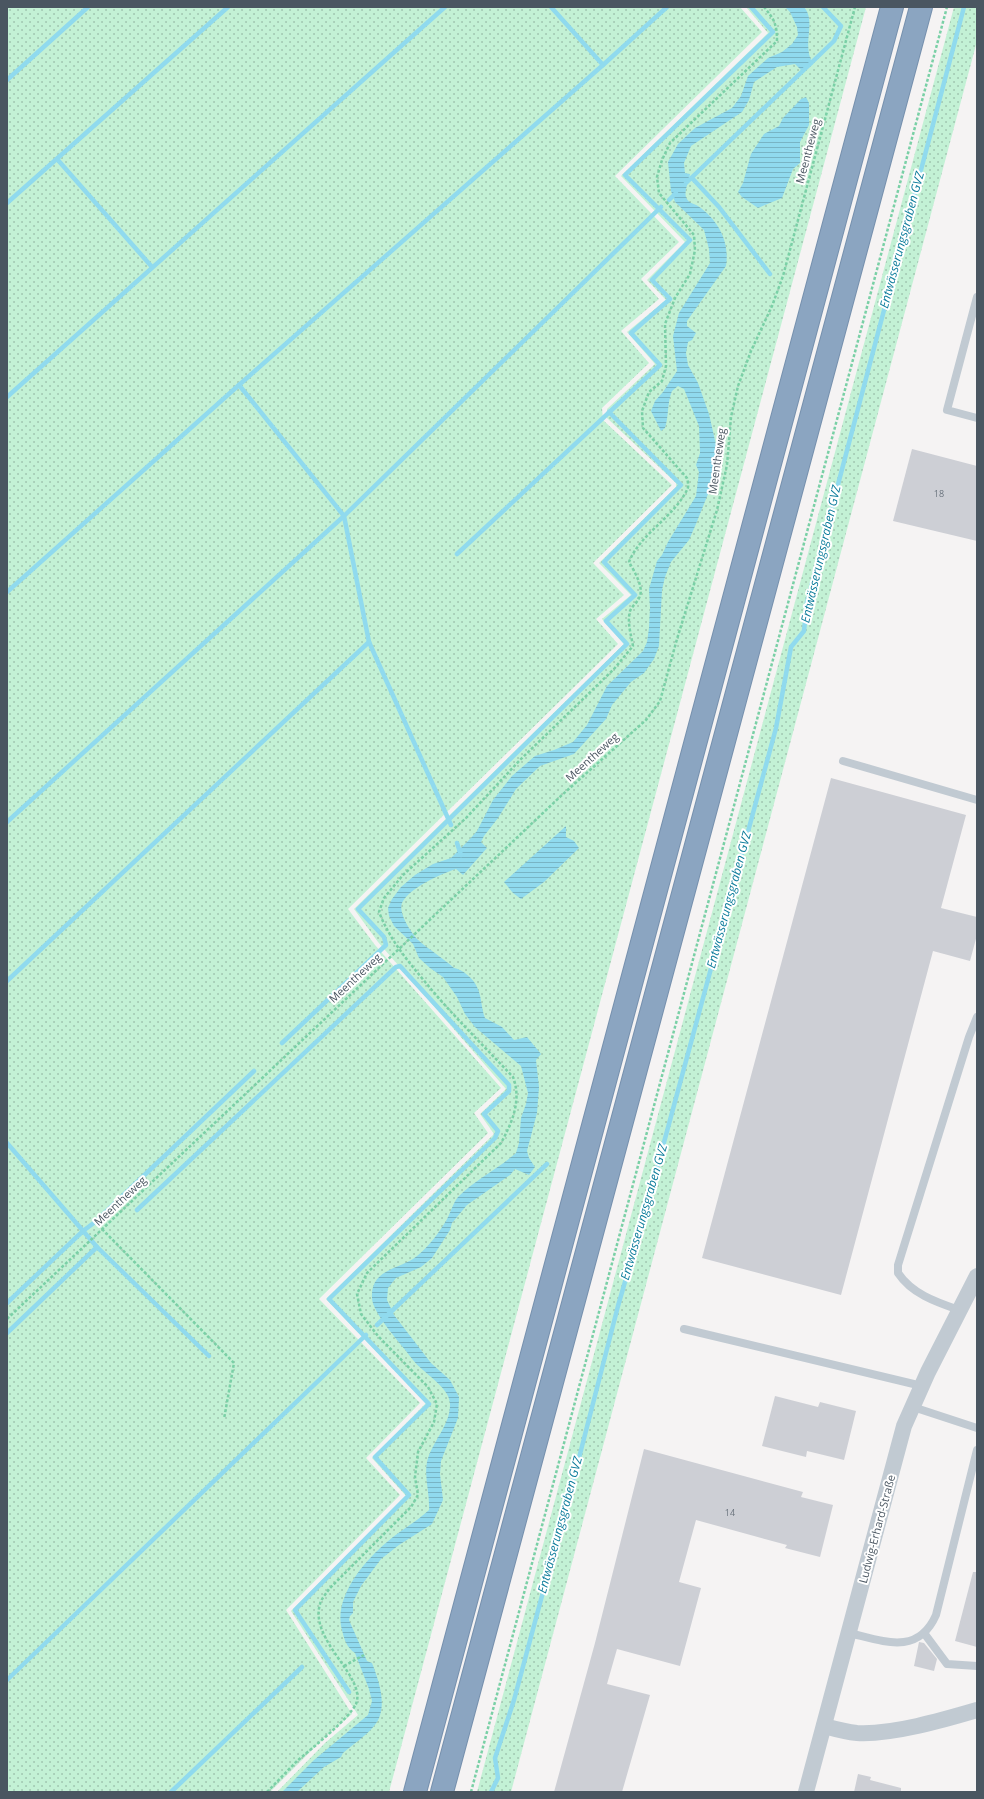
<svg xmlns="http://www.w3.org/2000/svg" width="984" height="1799" viewBox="0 0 984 1799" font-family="'Open Sans',sans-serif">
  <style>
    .grass { fill: url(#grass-dots) }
    .water { fill: url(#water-rules) }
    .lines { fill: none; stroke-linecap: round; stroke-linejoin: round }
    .stream { stroke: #90daee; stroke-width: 4.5 }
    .building { fill: #cdcfd5 }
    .highway-casing { stroke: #7690ad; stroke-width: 24 }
    .path { stroke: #7ad0a6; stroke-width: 2.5; stroke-dasharray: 3 2; stroke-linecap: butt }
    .lane { stroke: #c1cad2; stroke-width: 8 }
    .street { stroke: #c1cad2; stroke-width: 16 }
    .highway { stroke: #8ba5c1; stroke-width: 22 }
    .labels { text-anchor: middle; stroke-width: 4; stroke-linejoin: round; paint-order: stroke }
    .number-label { font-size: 9px; fill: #6b747e }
    .street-label { font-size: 11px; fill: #4a5661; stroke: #fff }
    .water-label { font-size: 12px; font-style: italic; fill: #0c7c9b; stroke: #fff }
  </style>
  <defs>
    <pattern id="grass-dots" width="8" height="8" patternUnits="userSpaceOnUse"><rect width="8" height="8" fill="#c3f1d5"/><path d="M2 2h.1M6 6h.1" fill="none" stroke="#a0c6b0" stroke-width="1.8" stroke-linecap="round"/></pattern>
    <pattern id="water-rules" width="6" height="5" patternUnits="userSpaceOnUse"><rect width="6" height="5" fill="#90daee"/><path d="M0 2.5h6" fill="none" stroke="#78b4c4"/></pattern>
  </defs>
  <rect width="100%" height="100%" fill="#f5f3f3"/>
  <g class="grass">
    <path d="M7,7H740L762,32L615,176L679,242L641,279L659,299L621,331L649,363L602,408L603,420L672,485L593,563L624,595L596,619L618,644L348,909L375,945L501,1088L474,1113L488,1133L319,1299L420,1403L366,1458L400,1495L286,1610L352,1714L322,1740L270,1792H7Z"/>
    <path d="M746,7H866L389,1792H277L325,1743L358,1715L291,1611L406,1496L372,1458L426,1403L326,1299L494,1134L480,1114L506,1089L378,942L354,909L624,644L602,619L631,595L599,563L676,487V483L607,418V409L655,364L627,332L666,300L647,280L685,242L621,176L768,33Z"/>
    <path d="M954,7H977V41L511,1792H477Z"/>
  </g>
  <g class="water">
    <path d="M785,7H804C817,22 801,44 813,64L803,72L795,64L777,67L754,82L749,100L742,112L691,146L684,163L685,173L690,174C689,181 684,191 686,197C688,203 693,203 698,206C718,220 730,241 726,266L687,321V326L696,333L692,340L688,342L686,353L688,365L698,383L709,414L716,445L715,462L708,494L696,524L689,540L671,562L665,577L662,590L659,646L654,659L644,673L631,682L612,705L606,719L574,754L540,766L516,789L498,818L484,836L481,842L487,848L463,875L456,869C441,874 409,888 402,903C398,913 411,932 417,939C429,950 442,957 454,968C462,969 474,979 477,987C482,997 481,1008 485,1018L502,1027L514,1040L527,1037L541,1054L536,1060L539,1087L537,1113L527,1151L529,1158L535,1167L529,1175L515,1169L510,1175L467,1205L452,1223L450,1230L432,1258L421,1267L396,1278L388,1288L387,1300L394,1315L431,1363L450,1380L459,1397L458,1418L441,1461L440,1474L443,1500L432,1524L399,1545L381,1559L361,1586L353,1602V1613L350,1616L349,1620L367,1661L372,1663C379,1681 389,1709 374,1726C366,1736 353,1744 343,1753L341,1757L324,1767L297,1792H282L314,1760L368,1715L372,1701L369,1689L355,1653C347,1648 344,1639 342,1630C333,1598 364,1561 387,1542C401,1530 416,1522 429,1510C430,1494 424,1478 427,1462C432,1441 451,1425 450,1403C449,1387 422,1372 413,1360C403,1346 372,1313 372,1298C370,1268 402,1269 417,1256C429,1246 438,1234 446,1221C450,1214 453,1203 458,1197C475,1180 498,1169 516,1153L519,1143L521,1118L526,1104L528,1093L521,1066L475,1027L465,1014L457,997L443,977L430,968L419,958L413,944L394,926L389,916L388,908L392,899L401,887L415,875L433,864L451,858L470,839L477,831L493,800L512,776L535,756L554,750L573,742L587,725L607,686L643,651L647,642L649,628L650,608L649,589L657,561L662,555L668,542L696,496L699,472L696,465L700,453L699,426L684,389L678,386L672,391C667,403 669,416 665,428L661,431L651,411L655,401L663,392L677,371L673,336L679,313L710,263L709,249L704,230L675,202L671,191L668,162L678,144L695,128L732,108L741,96L748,76L768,58L782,52L792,44L798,35L797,27L790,12Z"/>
    <path d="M806,97L809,103V125L800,142V163L793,169L782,198L758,208L742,197L738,192L743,183L751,154L764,134L779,126L783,118L801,99Z"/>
    <path d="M566,826V837L574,841L579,848L544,882L521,899L513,893L504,882Z"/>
  </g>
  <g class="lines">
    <g class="stream">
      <path d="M551,7L603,65"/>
      <path d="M7,80L88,7"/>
      <path d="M57,159L152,267"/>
      <path d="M692,178L719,207L770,274"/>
      <path d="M686,183L834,41L841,26L823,7"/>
      <path d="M669,200L676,193"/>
      <path d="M7,203L228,7"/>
      <path d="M239,385L603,65L667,7"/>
      <path d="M7,397L445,7"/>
      <path d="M457,554L660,365L631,333L670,299L652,280L690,240L625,175L773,32L751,7"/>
      <path d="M7,592L239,385L344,516L369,642L451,825"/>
      <path d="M7,822L344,516L661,207"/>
      <path d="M457,843L461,855"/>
      <path d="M7,981L369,642"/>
      <path d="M282,1043L386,945L384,937L358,909L627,644L606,621L635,595L604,562L681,485L609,412"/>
      <path d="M7,1143L97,1247L209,1356"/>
      <path d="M137,1210L396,967L400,966L509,1085V1091L484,1114L498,1131L495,1138L329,1299L429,1404L375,1457L409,1495L295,1610L349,1692"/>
      <path d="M7,1303L83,1231L95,1222L254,1071"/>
      <path d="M377,1325L547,1164"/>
      <path d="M7,1333L97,1247"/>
      <path d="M7,1680L366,1335"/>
      <path d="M171,1792L302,1667"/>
      <path d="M491,1792L498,1778L495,1758L514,1700L579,1458L618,1306L643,1220L776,728L791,647L804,631L807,602L964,7"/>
    </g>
  </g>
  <g class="building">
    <path d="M912,449L977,466V541L893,521Z"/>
    <path d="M831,778L966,815L941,908L977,917V935L970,961L933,951L841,1295L702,1258Z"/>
    <path d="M775,1396L818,1407L820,1402L856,1411L844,1460L807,1451L806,1457L762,1446Z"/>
    <path d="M644,1449L803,1492L801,1497L833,1505L820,1557L785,1548L787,1545L696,1520L679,1582L701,1588L680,1666L617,1649L607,1684L650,1695L622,1792H554L595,1643Z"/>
    <path d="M973,1572H977V1647L955,1641Z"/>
    <path d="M919,1642L924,1643L937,1659L934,1671L914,1666Z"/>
    <path d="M858,1774L871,1777L870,1780L901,1788V1792H854Z"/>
  </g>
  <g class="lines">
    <defs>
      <g id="highway">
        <path d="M415,1792L892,7"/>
        <path d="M442,1792L921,7"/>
      </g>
    </defs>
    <use href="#highway" class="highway-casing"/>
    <g class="path">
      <path d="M102,1229L234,1363L224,1419"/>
      <path d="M7,1319L562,795L646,720L660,701L677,639L717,510L727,465L731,417L738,386L751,351L772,306L783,276L855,7"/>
      <path d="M344,1666L364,1655"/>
      <path d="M267,1792C277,1782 287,1771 297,1761C311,1749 349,1719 356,1704C367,1677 309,1641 320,1604C321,1599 326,1594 329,1589L411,1507L418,1495L415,1477L418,1452L434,1422L437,1404L428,1387L378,1336L361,1314L357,1294L367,1273L501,1143C512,1123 522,1100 513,1077C484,1046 453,1016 426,983C407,960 390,940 379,912L384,898L403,875L466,818L520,760L614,669L633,646C631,634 627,623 630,611C632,606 637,603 639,598C645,588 634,571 629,562C640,534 673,518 687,490C689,487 688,482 687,478L643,428L642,411L649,392L662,381L666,366L665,324L675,298L690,274L695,250L694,235L659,193L657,177L662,160L670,143L777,41C777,24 774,19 764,7"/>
      <path d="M471,1792L947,7"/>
    </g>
    <g class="lane">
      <path d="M977,297L947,410L977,418"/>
      <path d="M843,761L977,800"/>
      <path d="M959,1310C936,1302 912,1294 898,1273V1265L969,1037L977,1017"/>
      <path d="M684,1329L922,1386"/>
      <path d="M913,1407L977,1428"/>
      <path d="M849,1633C883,1641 918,1656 936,1615L977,1450"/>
      <path d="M924,1633L947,1664L977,1666"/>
    </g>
    <g class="street">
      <path d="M824,1726C835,1729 846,1732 857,1733C892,1735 943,1720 977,1710"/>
      <path d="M806,1792L904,1426L928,1372L977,1276"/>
    </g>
    <use href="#highway" class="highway"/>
  </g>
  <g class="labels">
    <g class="number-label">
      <text x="939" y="497">18</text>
      <text x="730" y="1516">14</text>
    </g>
    <g class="street-label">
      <text transform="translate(808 151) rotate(-75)" y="4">Meentheweg</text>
      <text transform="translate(717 461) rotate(-82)" y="4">Meentheweg</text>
      <text transform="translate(592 757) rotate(-42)" y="4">Meentheweg</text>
      <text transform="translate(355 978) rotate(-43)" y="4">Meentheweg</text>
      <text transform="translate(120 1201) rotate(-43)" y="4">Meentheweg</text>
      <text transform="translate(877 1529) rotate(-75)" y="4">Ludwig-Erhard-Straße</text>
    </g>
    <g class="water-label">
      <text transform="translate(902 240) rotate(-75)" y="4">Entwässerungsgraben GVZ</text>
      <text transform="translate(821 554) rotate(-77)" y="4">Entwässerungsgraben GVZ</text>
      <text transform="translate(729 900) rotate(-75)" y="4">Entwässerungsgraben GVZ</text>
      <text transform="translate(644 1212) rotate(-74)" y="4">Entwässerungsgraben GVZ</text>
      <text transform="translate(560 1525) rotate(-75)" y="4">Entwässerungsgraben GVZ</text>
    </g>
  </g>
  <rect width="984" height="1799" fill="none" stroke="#4a5661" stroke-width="16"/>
</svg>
